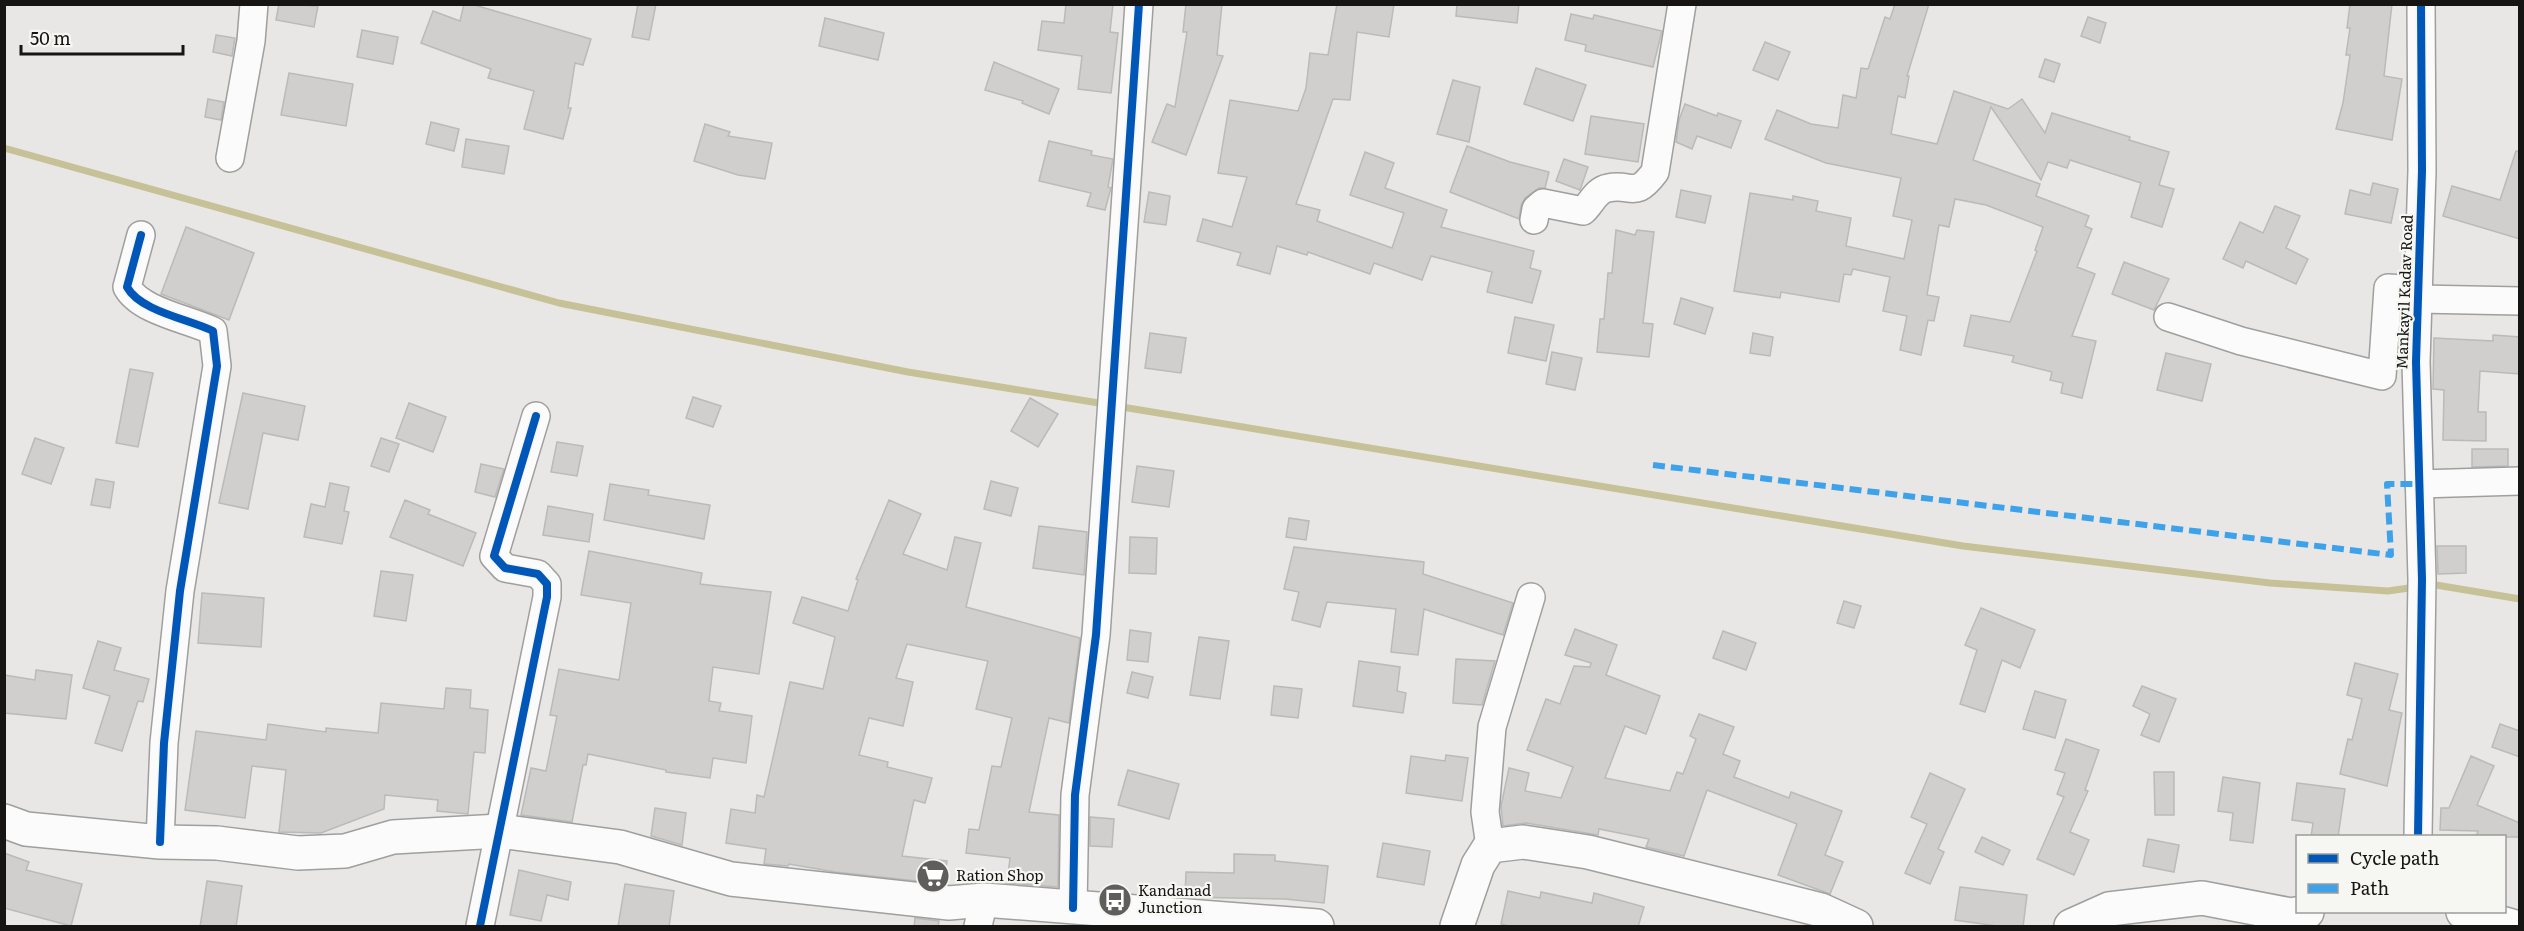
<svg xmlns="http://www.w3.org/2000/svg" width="2524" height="931" viewBox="0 0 2524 931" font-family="Literata,serif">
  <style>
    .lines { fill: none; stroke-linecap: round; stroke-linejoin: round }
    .stream { stroke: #c7c198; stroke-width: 7 }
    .building { fill: #d0cfcd; stroke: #babab8; stroke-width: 1.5 }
    .minor-casing { stroke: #9f9f9e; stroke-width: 30 }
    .major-casing { stroke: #9f9f9e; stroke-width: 36 }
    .minor { stroke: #fcfbfb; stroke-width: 27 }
    .major { stroke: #fcfbfb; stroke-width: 33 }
    .quiet { stroke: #3da2ea; stroke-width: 6; stroke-dasharray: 12 6; stroke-linecap: butt }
    .cycleway-casing { stroke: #f6f6f2; stroke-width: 11 }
    .cycleway { stroke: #0057b8; stroke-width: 8 }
    .labels { text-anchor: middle; stroke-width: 4.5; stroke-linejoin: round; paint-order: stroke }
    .street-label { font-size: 15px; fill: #161514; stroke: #f6f6f2 }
    .poi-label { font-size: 15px; fill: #161514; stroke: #f6f6f2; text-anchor: start }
  </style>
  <rect width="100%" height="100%" fill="#e8e7e5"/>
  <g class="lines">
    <g class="stream">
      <path d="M4,148L559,303L908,372L1105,404"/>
      <path d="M1116,406L1963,546L2270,583L2388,591L2416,587"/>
      <path d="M2427,586L2436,585L2520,599"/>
    </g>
  </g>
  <g class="building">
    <path d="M279,4L318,6L314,27L276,20Z"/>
    <path d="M464,4H471L591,39L583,65L575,63L568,108H571L563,139L524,129L534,91L488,78L491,69L421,43L433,11L460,21Z"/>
    <path d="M638,4H656L649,40L632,37Z"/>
    <path d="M1066,4H1113L1110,32L1118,33L1111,93L1078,89L1082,56L1038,50L1042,21L1064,23Z"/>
    <path d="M1186,4H1222L1217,55L1223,56L1186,155L1152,142L1167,104L1175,107L1187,32H1183Z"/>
    <path d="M1337,4H1394L1389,37L1357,32L1350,100L1333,99L1296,204L1320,210L1317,221L1392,248L1404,213L1350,195L1365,152L1394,163L1385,188L1447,210L1441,227L1534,251L1530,268L1541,271L1532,303L1487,292L1492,272L1431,256L1422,280L1374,263L1370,274L1308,252L1307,255L1277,246L1270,274L1237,265L1241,253L1197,241L1203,219L1232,227L1247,177L1218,173L1230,100L1298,111L1306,88L1310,53L1328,55Z"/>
    <path d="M1457,4H1519L1517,23L1456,16Z"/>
    <path d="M1895,4H1929L1907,76H1909L1905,98L1898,96L1891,134L1937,144L1954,91L2008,109L2022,99L2045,133L2052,113L2130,137L2129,140L2169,152L2159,185L2174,189L2162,227L2131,217L2141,183L2070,160L2067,168L2048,162L2041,180L1991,107L1973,160L2040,184L2036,196L2089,216L2085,226L2092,229L2077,267L2095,274L2072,336L2096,341L2082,398L2061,393L2063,383L2050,380L2052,372L2012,362L2014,356L1964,346L1971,315L2010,322L2037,251L2035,250L2043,227L1986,205L1955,199L1949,227L1939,225L1927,295L1939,297L1934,321L1928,320L1921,355L1900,350L1907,316L1883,311L1890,277L1853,269L1851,275L1844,274L1839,302L1781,292L1780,298L1734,291L1750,193L1793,200V196L1818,201L1816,211L1851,218L1846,246L1904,259L1912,220L1893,216L1901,178L1826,163L1765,139L1777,110L1811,124L1838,128L1843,95L1856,98L1861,68L1868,69L1885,17L1890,19Z"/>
    <path d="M2350,4H2392L2384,76L2402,79L2392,140L2336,129L2343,103L2350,55H2346L2350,28H2347Z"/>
    <path d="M1571,14L1593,19L1594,15L1662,31L1653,67L1585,51L1586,45L1565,40Z"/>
    <path d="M2088,17L2106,23L2100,43L2081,36Z"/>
    <path d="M825,18L884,33L878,60L819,46Z"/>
    <path d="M362,30L398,37L393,64L357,57Z"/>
    <path d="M216,35L235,38L232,56L213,52Z"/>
    <path d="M1765,42L1790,52L1778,80L1753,70Z"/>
    <path d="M2045,59L2060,64L2054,82L2039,77Z"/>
    <path d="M994,62L1059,89L1049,114L1022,103L1023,101L985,90Z"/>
    <path d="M1536,68L1586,85L1573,121L1524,104Z"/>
    <path d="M289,73L353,84L346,126L281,115Z"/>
    <path d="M1453,80L1480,87L1469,142L1437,134Z"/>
    <path d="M208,99L224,102L221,120L205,117Z"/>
    <path d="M1685,104L1717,116L1718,113L1741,121L1731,148L1697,136L1692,149L1676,142L1679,120Z"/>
    <path d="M1591,116L1644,124L1638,162L1585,154Z"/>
    <path d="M431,122L459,129L454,151L426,144Z"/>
    <path d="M705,124L730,132L728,136L772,143L765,179L738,175L694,161Z"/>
    <path d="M466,139L509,146L504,174L462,167Z"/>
    <path d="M1049,141L1092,151L1091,155L1113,159L1108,187L1111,188L1105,210L1087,206L1091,193L1039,181Z"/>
    <path d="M1467,146L1510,162L1549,172L1545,188H1539L1525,198L1521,206L1519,219L1450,192Z"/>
    <path d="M2516,151L2520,152V239L2443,216L2452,186L2500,200Z"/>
    <path d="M1564,159L1588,167L1580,190L1556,181Z"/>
    <path d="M2373,183L2398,189L2391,223L2345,214L2350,190L2370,195Z"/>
    <path d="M1681,190L1711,196L1705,223L1676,217Z"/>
    <path d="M1149,192L1170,196L1166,225L1144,222Z"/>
    <path d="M2275,206L2300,216L2286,248L2308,259L2296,284L2246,261L2243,268L2223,259L2240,222L2263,233Z"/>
    <path d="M186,227L254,253L229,320L161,294Z"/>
    <path d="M1616,230L1635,235L1637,230L1654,232L1643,323L1653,324L1649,357L1597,352L1600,319H1604L1608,273H1612Z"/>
    <path d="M2124,262L2169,279L2154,310L2112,294Z"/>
    <path d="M1681,298L1713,308L1705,334L1674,324Z"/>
    <path d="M1515,317L1554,325L1546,361L1508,353Z"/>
    <path d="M1150,333L1186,338L1181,373L1145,368Z"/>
    <path d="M1753,333L1773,337L1770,356L1750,353Z"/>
    <path d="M2493,335L2520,337V374L2480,371L2478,412H2486V441L2443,440L2444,390L2433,389L2434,338L2493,341Z"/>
    <path d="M1552,352L1582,358L1575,390L1546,384Z"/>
    <path d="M2166,353L2211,364L2202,401L2157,390Z"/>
    <path d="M130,369L153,373L138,447L116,443Z"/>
    <path d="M243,393L305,406L298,440L263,433L248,509L219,503Z"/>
    <path d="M693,397L721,406L713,427L686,418Z"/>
    <path d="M1030,398L1058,414L1038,447L1011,431Z"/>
    <path d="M409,403L446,417L433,452L396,438Z"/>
    <path d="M35,438L64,448L51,484L22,474Z"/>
    <path d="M381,438L399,444L389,472L371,466Z"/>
    <path d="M557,442L583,446L577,476L551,472Z"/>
    <path d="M2472,449H2508V466L2472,467Z"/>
    <path d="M481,464L504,469L495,497L475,492Z"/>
    <path d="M1137,466L1174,471L1169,507L1132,502Z"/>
    <path d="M96,479L114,482L110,508L91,505Z"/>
    <path d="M991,481L1018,488L1011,516L984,509Z"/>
    <path d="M330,483L349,487L344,511L349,512L342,544L304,537L311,504L325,507Z"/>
    <path d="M610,484L649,490L648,495L710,505L704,539L604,520Z"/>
    <path d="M405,500L430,510L428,514L476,533L463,566L390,537Z"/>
    <path d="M889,500L921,514L903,554L947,570L955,537L981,543L966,607L1080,638L1069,723L1049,718L1029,812L1059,815L1058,887L1007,883L1010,858L966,853L969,829L979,830L992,766L1001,767L1012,718L976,709L988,661L907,644L896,678L913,682L903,726L869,718L859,755L888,762L887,767L932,778L925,803L914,800L902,856L947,861L944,884L835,872L789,864L788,866L764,864L766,849L726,843L731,809L755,813L757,795L764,797L790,682L823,689L835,637L793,623L802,597L848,611L858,580L856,579Z"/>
    <path d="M548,506L593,514L589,542L543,535Z"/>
    <path d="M1289,518L1309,521L1306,540L1286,537Z"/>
    <path d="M1039,526L1087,532L1084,575L1033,568Z"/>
    <path d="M1130,537L1157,538L1156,574L1129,573Z"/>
    <path d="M2437,546H2466V573L2438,574Z"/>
    <path d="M1294,547L1424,562L1423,574L1513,603L1503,635L1424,609L1418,655L1391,652L1396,609L1327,602L1320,627L1292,620L1299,592L1284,589Z"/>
    <path d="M589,551L702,573L700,584L771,592L759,674L713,667L709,701L721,703L719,711L752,716L746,763L713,758L710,778L666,772V770L588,754L586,765H583L572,822L521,815L531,768L546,771L557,716L550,715L559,669L619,680L631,603L581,595Z"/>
    <path d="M381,571L413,575L406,621L374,616Z"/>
    <path d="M202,593L264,598L261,647L198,643Z"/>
    <path d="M1844,601L1861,606L1854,628L1837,623Z"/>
    <path d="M1981,608L2035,630L2020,668L2002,660L1985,712L1960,704L1977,650L1965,645Z"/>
    <path d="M1575,629L1617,645L1606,675L1660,696L1646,734L1625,726L1605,778L1670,791L1677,772L1683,774L1696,739L1690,736L1699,714L1734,727L1723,754L1740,761L1734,777L1789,798L1791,792L1842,811L1825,855L1843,862L1830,894L1778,875L1797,824L1707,790L1684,856L1646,847L1649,839L1599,829L1598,835L1526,823L1503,826L1501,806L1509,768L1529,773L1525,791L1561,798L1573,767L1527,750L1546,699L1560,704L1574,666L1590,667L1591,663L1565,655Z"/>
    <path d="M1130,630L1151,633L1148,662L1127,660Z"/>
    <path d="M1723,631L1756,643L1746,670L1713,658Z"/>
    <path d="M1199,637L1229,641L1220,699L1190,695Z"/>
    <path d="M98,641L121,648L114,670L149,679L143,702L138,701L122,751L95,743L110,696L83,688Z"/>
    <path d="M1456,659L1495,661L1482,705L1453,703Z"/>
    <path d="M1359,661L1400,667L1397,691L1406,693L1403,713L1353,706Z"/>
    <path d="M2355,663L2398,674L2389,710L2402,713L2387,786L2340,774L2348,739L2352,740L2362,699L2347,695Z"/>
    <path d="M36,670L72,675L66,719L4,713V675L35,680Z"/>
    <path d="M1132,672L1153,677L1148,698L1127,693Z"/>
    <path d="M1274,686L1302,689L1298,718L1271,715Z"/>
    <path d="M2142,686L2176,699L2159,742L2141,735L2150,714L2133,706Z"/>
    <path d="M446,688L471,690L470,708L488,710L485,753L474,752L468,814L437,811L438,800L385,795L384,809L321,833L279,832L286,770L252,766L245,818L185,810L196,731L266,740L268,724L326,732V728L378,733L381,703L444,709Z"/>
    <path d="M2035,691L2066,700L2055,738L2023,729Z"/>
    <path d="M2500,724L2520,731V757L2492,747Z"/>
    <path d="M2066,739L2099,750L2085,790L2088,791L2070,832L2089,840L2074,875L2037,859L2064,797L2057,794L2065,773L2055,770Z"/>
    <path d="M1446,755L1468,758L1462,801L1406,793L1411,756L1445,761Z"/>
    <path d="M2471,756L2494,766L2477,805L2520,823V837H2476L2478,831L2440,830L2441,808H2449Z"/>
    <path d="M1128,770L1179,784L1169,819L1118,805Z"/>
    <path d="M2154,772H2174V815H2155Z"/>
    <path d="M1930,773L1965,789L1938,849L1944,852L1930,884L1905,873L1927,824L1911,817Z"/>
    <path d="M2223,777L2260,783L2253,843L2230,840L2233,813L2218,811Z"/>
    <path d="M2297,783L2345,789L2338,837H2311L2313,823L2292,820Z"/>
    <path d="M655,808L686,813L682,845L651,836Z"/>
    <path d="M1090,817L1114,819L1112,847L1090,846Z"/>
    <path d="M1982,837L2010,850L2003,865L1975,852Z"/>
    <path d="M2148,839L2179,845L2174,872L2143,866Z"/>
    <path d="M1383,843L1430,851L1424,885L1377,877Z"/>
    <path d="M4,853L29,862L26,870L82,884L71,926L4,908Z"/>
    <path d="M1234,854L1275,855V861L1328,866L1324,903L1285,899L1185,897L1186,872L1234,873Z"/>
    <path d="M519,870L571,882L568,900L547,895L541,921L510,915Z"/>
    <path d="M207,881L242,886L236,927H200Z"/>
    <path d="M625,884L674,891L669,927H618Z"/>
    <path d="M1960,887L2027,895L2023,927H2004L1955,920Z"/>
    <path d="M1508,891L1540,898L1541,892L1592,903L1594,893L1644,907L1638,927H1512L1501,924Z"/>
    <path d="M915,918L939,921L938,927H914Z"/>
  </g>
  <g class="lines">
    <defs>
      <g id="minor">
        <path d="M230,158L251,41L254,4"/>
        <path d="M1534,220L1536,209L1543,203L1583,211C1591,204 1596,190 1608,188C1633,183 1634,200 1655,172L1682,4"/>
        <path d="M141,235L127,287C140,311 188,319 213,331L217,366L180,591L164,743L160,842"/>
        <path d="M2418,299L2520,301"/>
        <path d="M2168,317L2241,341L2382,376L2388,288L2419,290"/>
        <path d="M2419,484L2520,481"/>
        <path d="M2418,836L2422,579L2416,362L2422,171L2421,4"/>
        <path d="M1490,846L1485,812L1492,727L1531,597"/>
        <path d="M1073,908L1075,795L1096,635L1139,4"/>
        <path d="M480,926L547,597V584L538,574L505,568L494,556L536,416"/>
        <path d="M978,926L984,900"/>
      </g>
      <g id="major">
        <path d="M4,821L26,829L160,842L217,843L298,853L345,851L393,837L500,831L620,847L731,879L949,903L984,900L1317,926"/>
        <path d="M2463,912L2512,926"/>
        <path d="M1457,926L1478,865L1490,846L1523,842L1588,852L1821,910L1856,926"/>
        <path d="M2071,926L2109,909L2202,898L2291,915L2307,912"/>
      </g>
    </defs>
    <use href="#minor" class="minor-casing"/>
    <use href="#major" class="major-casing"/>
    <use href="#minor" class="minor"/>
    <use href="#major" class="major"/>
    <path class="quiet" d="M1653,465L2391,555L2387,484H2419"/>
    <defs>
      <g id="cycleway">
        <path d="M141,235L127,287C140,311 188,319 213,331L217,366L180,591L164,743L160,842"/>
        <path d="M2418,836L2422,579L2416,362L2422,171L2421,4"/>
        <path d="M1073,908L1075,795L1096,635L1139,4"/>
        <path d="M480,926L547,597V584L538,574L505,568L494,556L536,416"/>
      </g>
    </defs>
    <use href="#cycleway" class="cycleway-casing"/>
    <use href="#cycleway" class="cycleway"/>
  </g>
  <defs>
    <symbol id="supermarket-disc" viewBox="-11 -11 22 22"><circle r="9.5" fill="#605e5d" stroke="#f6f6f2"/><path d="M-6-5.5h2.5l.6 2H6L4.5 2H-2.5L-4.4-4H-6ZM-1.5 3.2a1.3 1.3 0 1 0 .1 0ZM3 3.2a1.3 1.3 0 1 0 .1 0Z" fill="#fff"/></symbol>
    <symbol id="bus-disc" viewBox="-11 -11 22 22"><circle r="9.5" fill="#605e5d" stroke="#f6f6f2"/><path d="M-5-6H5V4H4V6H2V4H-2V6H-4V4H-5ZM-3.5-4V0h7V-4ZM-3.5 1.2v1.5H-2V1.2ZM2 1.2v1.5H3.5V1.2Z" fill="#fff"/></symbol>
  </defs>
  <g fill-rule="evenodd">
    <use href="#supermarket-disc" x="914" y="857" width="38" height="38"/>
    <use href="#bus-disc" x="1096" y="881" width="38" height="38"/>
  </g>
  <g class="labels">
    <g class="street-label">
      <text transform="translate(2405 292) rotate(-88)" y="5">Mankayil Kadav Road</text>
    </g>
    <g class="poi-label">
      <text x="956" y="881">Ration Shop</text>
      <text x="1138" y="896">Kandanad<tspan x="1138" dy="17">Junction</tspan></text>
    </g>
  </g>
  <rect width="2524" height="931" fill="none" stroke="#161514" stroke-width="12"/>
  <rect x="2296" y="835" width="210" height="78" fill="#f6f6f2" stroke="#9c9c99" stroke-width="1.5"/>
  <rect x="2308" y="854" width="30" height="9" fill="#0057b8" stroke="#9c9c99" stroke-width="1.5"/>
  <text x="2350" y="865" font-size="18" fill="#161514">Cycle path</text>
  <rect x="2308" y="884" width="30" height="9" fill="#3da2ea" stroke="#9c9c99" stroke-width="1.5"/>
  <text x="2350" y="895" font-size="18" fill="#161514">Path</text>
  <path d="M21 45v9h162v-9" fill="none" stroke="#161514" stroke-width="3"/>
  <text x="30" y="45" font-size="18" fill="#161514" stroke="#f6f6f2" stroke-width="4.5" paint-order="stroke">50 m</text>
</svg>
